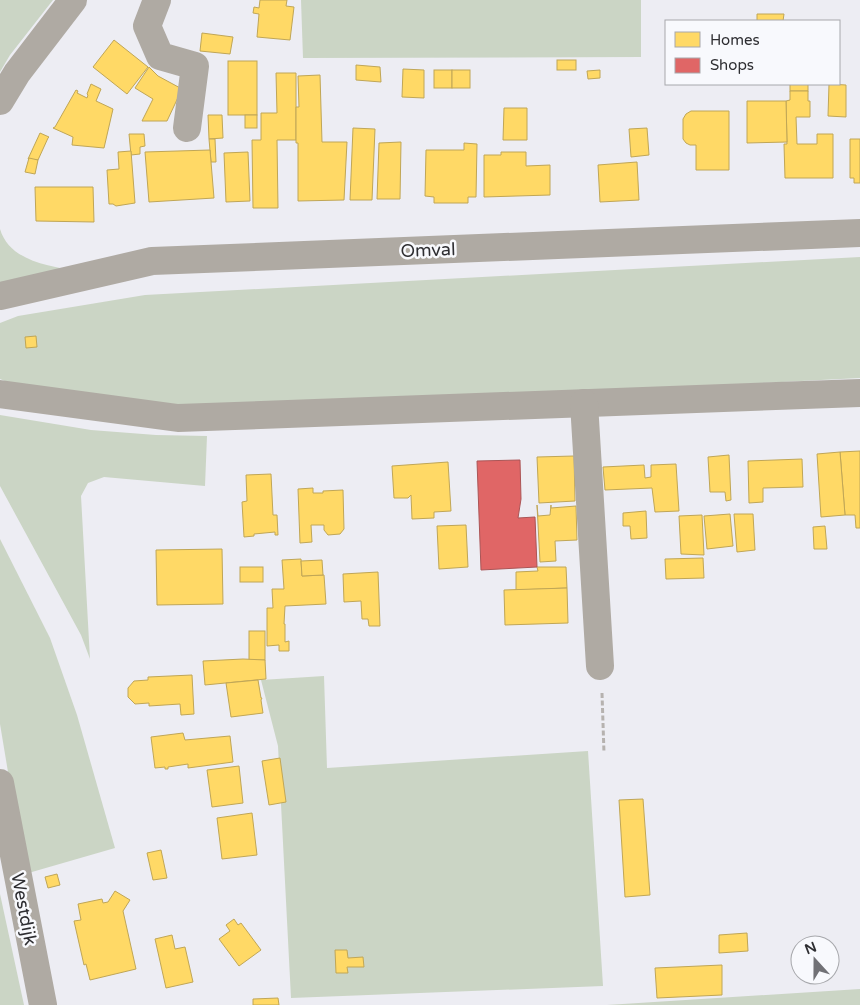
<svg xmlns="http://www.w3.org/2000/svg" width="860" height="1005" viewBox="0 0 860 1005" font-family="'Varela Round',sans-serif">
  <style>
    .green { fill: #cbd5c5 }
    .homes { fill: #ffd966; stroke: #c0a656 }
    .shops { fill: #e06666; stroke: #ab5556 }
    .lines { fill: none; stroke-linecap: round; stroke-linejoin: round }
    .path { stroke: #b6b2af; stroke-width: 3; stroke-dasharray: 5 2.5; stroke-linecap: butt }
    .minor { stroke: #afaaa3; stroke-width: 28 }
    .labels { text-anchor: middle; stroke-width: 5; stroke-linejoin: round; paint-order: stroke }
    .street-label { font-size: 18px; fill: #2e2e32; stroke: #f8f9fd }
  </style>
  <rect width="100%" height="100%" fill="#ededf3"/>
  <g class="green">
    <path d="M0,0H53L10,55L0,72Z"/>
    <path d="M301,0H641V57L303,58Z"/>
    <path d="M0,229C10,262 49,265 78,272L0,285Z"/>
    <path d="M860,257V378L591,392L183,405L19,387L0,379V323L18,316L145,295Z"/>
    <path d="M0,415L91,430L156,435L207,436L205,486L104,477L88,483L81,496L90,659L81,635L0,486Z"/>
    <path d="M0,539L50,638L77,715L115,848L25,874L0,724Z"/>
    <path d="M324,676L327,768L588,751L603,986L291,998L278,746L261,680Z"/>
    <path d="M0,894L24,1005H0Z"/>
    <path d="M860,989V1005H607Z"/>
  </g>
  <g class="homes">
    <path d="M260,0H287L286,6L294,7L290,40L257,37L259,14L253,13L254,7L259,8Z"/>
    <path d="M757,14H784L783,21H757Z"/>
    <path d="M202,33L233,37L230,54L200,51Z"/>
    <path d="M114,40L148,67L127,94L93,67Z"/>
    <rect x="557" y="60" width="19" height="10"/>
    <rect x="228" y="61" width="29" height="54"/>
    <path d="M356,65L380,67L381,82L356,80Z"/>
    <path d="M149,67L158,76L182,89L167,121H142L153,99L135,88Z"/>
    <path d="M403,69L424,70V98L402,97Z"/>
    <rect x="434" y="70" width="18" height="18"/>
    <rect x="452" y="70" width="18" height="18"/>
    <path d="M600,70V78L588,79L587,71Z"/>
    <path d="M276,73H296V140H277L278,208H253L252,140H261V113H277Z"/>
    <path d="M320,75L322,142H347L344,200L298,201V143H296V107H299L298,76Z"/>
    <path d="M91,84L101,89L96,101L113,109L104,148L72,145L73,137L53,128L55,127L76,90L78,91L77,93L87,98L88,95L87,94Z"/>
    <rect x="790" y="84" width="18" height="7"/>
    <path d="M829,84L846,85V117L828,116Z"/>
    <path d="M790,91H808V101H810V117H796L797,144H817V134H833V178H785L784,144H787L786,101L790,100Z"/>
    <path d="M747,101H786L787,142L747,143Z"/>
    <path d="M504,108H527V140H503Z"/>
    <path d="M691,111H729V170H696V145H690L686,143L683,139V119L686,114Z"/>
    <path d="M208,115H222L223,138L209,139Z"/>
    <rect x="245" y="115" width="12" height="13"/>
    <path d="M353,128L375,129L372,200H350Z"/>
    <path d="M647,128L649,155L631,157L629,129Z"/>
    <path d="M40,133L49,137L48,138L38,160L28,159Z"/>
    <path d="M129,134H144L145,146L140,147V154L131,155Z"/>
    <path d="M209,139H215L216,162H211Z"/>
    <path d="M850,139H860V183H854V178H850Z"/>
    <path d="M401,142L400,199H377L379,143Z"/>
    <path d="M464,143L477,144L476,197H468V203H434V197L425,196L426,150H464Z"/>
    <path d="M210,150L214,198L149,202L145,152Z"/>
    <path d="M131,151L135,203L116,206L113,204H109L107,170L119,169L118,152Z"/>
    <path d="M248,152L250,201L226,202L224,153Z"/>
    <path d="M501,152H526V166L550,165V195L484,197V155H501Z"/>
    <path d="M29,158L38,160L35,174L25,172Z"/>
    <path d="M637,162L639,200L600,202L598,165Z"/>
    <path d="M35,187H93L94,222L36,221Z"/>
    <path d="M36,336L37,347L26,348L25,337Z"/>
    <path d="M860,451V528H856L855,515H845L840,452Z"/>
    <path d="M840,452L845,515L821,517L817,454Z"/>
    <path d="M729,455L731,500L726,501L725,492H710L708,457Z"/>
    <path d="M574,456L575,501L539,503L537,457Z"/>
    <path d="M802,459L803,487L763,488V502L749,503L748,461Z"/>
    <path d="M448,462L451,511L434,512V518L412,519L411,495L408,498H394L392,466Z"/>
    <path d="M676,464L679,511L655,512L652,488L605,490L603,467L644,465L645,478L651,477V465Z"/>
    <path d="M271,474L273,515H277L278,535H275V532L254,534V536L244,537L242,502L247,501L246,475Z"/>
    <path d="M313,488V493H323V491L343,490L344,529L340,534L328,535L324,530V525H311L312,542L300,543L298,489Z"/>
    <path d="M537,505L538,516L550,515L551,505V508L576,506L577,540L555,541L556,561L540,562Z"/>
    <path d="M646,511L647,538L631,539L630,526H623V513Z"/>
    <path d="M730,514L733,546L707,549L704,516Z"/>
    <path d="M734,514H753L755,550L737,552Z"/>
    <path d="M702,515L704,555L681,554L679,516Z"/>
    <path d="M466,525L468,567L439,569L437,526Z"/>
    <path d="M825,526L827,549H814L813,527Z"/>
    <path d="M222,549L223,604L157,605L156,550Z"/>
    <path d="M703,558L704,578L666,579L665,559Z"/>
    <path d="M301,559L302,576L324,575L326,604L285,606L284,624H285V642L289,641V651H279V645L267,646V608H273L272,589H284L282,560Z"/>
    <path d="M322,560L323,575L302,576L301,561Z"/>
    <rect x="240" y="567" width="23" height="15"/>
    <path d="M537,567H566L567,588L516,590V572L538,571Z"/>
    <path d="M378,572L380,626H369L368,619H362L361,601L344,602L343,574Z"/>
    <path d="M567,588L568,623L505,625L504,590Z"/>
    <rect x="249" y="631" width="16" height="29"/>
    <path d="M243,659L265,660L266,679L205,685L203,661Z"/>
    <path d="M192,675L194,714L181,715L180,704L149,706V703L135,704L128,697V688L134,681L148,680V677Z"/>
    <path d="M258,680L261,698H262L261,700L263,713L231,717L226,683Z"/>
    <path d="M183,733L185,740L230,736L233,762L188,768V764L168,767V769H165V767L155,768L151,737Z"/>
    <path d="M280,758L286,802L269,805L262,761Z"/>
    <path d="M239,766L243,803L212,807L207,770Z"/>
    <path d="M643,799L650,895L625,897L619,800Z"/>
    <path d="M252,813L257,855L222,859L217,818Z"/>
    <path d="M161,850L167,878L153,880L147,853Z"/>
    <path d="M57,874L60,885L48,888L45,877Z"/>
    <path d="M115,891L130,900L123,911L136,969L90,980L86,964L84,965L74,921L81,920L78,904L102,899L103,903L108,902Z"/>
    <path d="M234,919L238,925L241,923L261,950L239,966L219,939L230,931L226,925Z"/>
    <path d="M747,933L748,951L719,953V935Z"/>
    <path d="M172,935L175,949L185,947L193,982L166,988L155,939Z"/>
    <path d="M335,950H347L348,958L363,957L364,967H347L348,973H336Z"/>
    <path d="M722,965V995L657,998L655,968Z"/>
    <path d="M278,998L279,1005H253V999Z"/>
  </g>
  <path class="shops" d="M520,460L521,499L518,518L535,517L537,567L481,570L477,461Z"/>
  <g class="lines">
    <path class="path" d="M602,693L604,753"/>
    <g class="minor">
      <path d="M157,0L147,26L160,56L195,66L187,128"/>
      <path d="M0,101L17,73L73,0"/>
      <path d="M0,296L152,261L860,233"/>
      <path d="M0,394L178,418L860,393"/>
      <path d="M584,403L600,666"/>
      <path d="M0,783L43,1005"/>
    </g>
  </g>
  <g class="labels">
    <g class="street-label">
      <text transform="translate(428 250) rotate(-2)" y="6">Omval</text>
      <text transform="translate(24 909) rotate(79)" y="6">Westdijk</text>
    </g>
  </g>
  <rect x="665" y="20" width="175" height="65" fill="#f8f9fd" stroke="#a7a8ac"/>
  <rect x="675" y="32" width="25" height="15" fill="#ffd966" stroke="#a7a8ac"/>
  <text x="710" y="45" font-size="15" fill="#2e2e32">Homes</text>
  <rect x="675" y="58" width="25" height="15" fill="#e06666" stroke="#a7a8ac"/>
  <text x="710" y="70" font-size="15" fill="#2e2e32">Shops</text>
  <g transform="translate(815 960) rotate(339)"><circle r="24" fill="#f8f9fd" stroke="#a7a8ac"/>
  <path d="M0-4L9 19L0 12L-9 19Z" fill="#717176"/>
  <text y="-8" font-size="14" font-weight="bold" text-anchor="middle" fill="#2e2e32">N</text>
  </g>
</svg>
